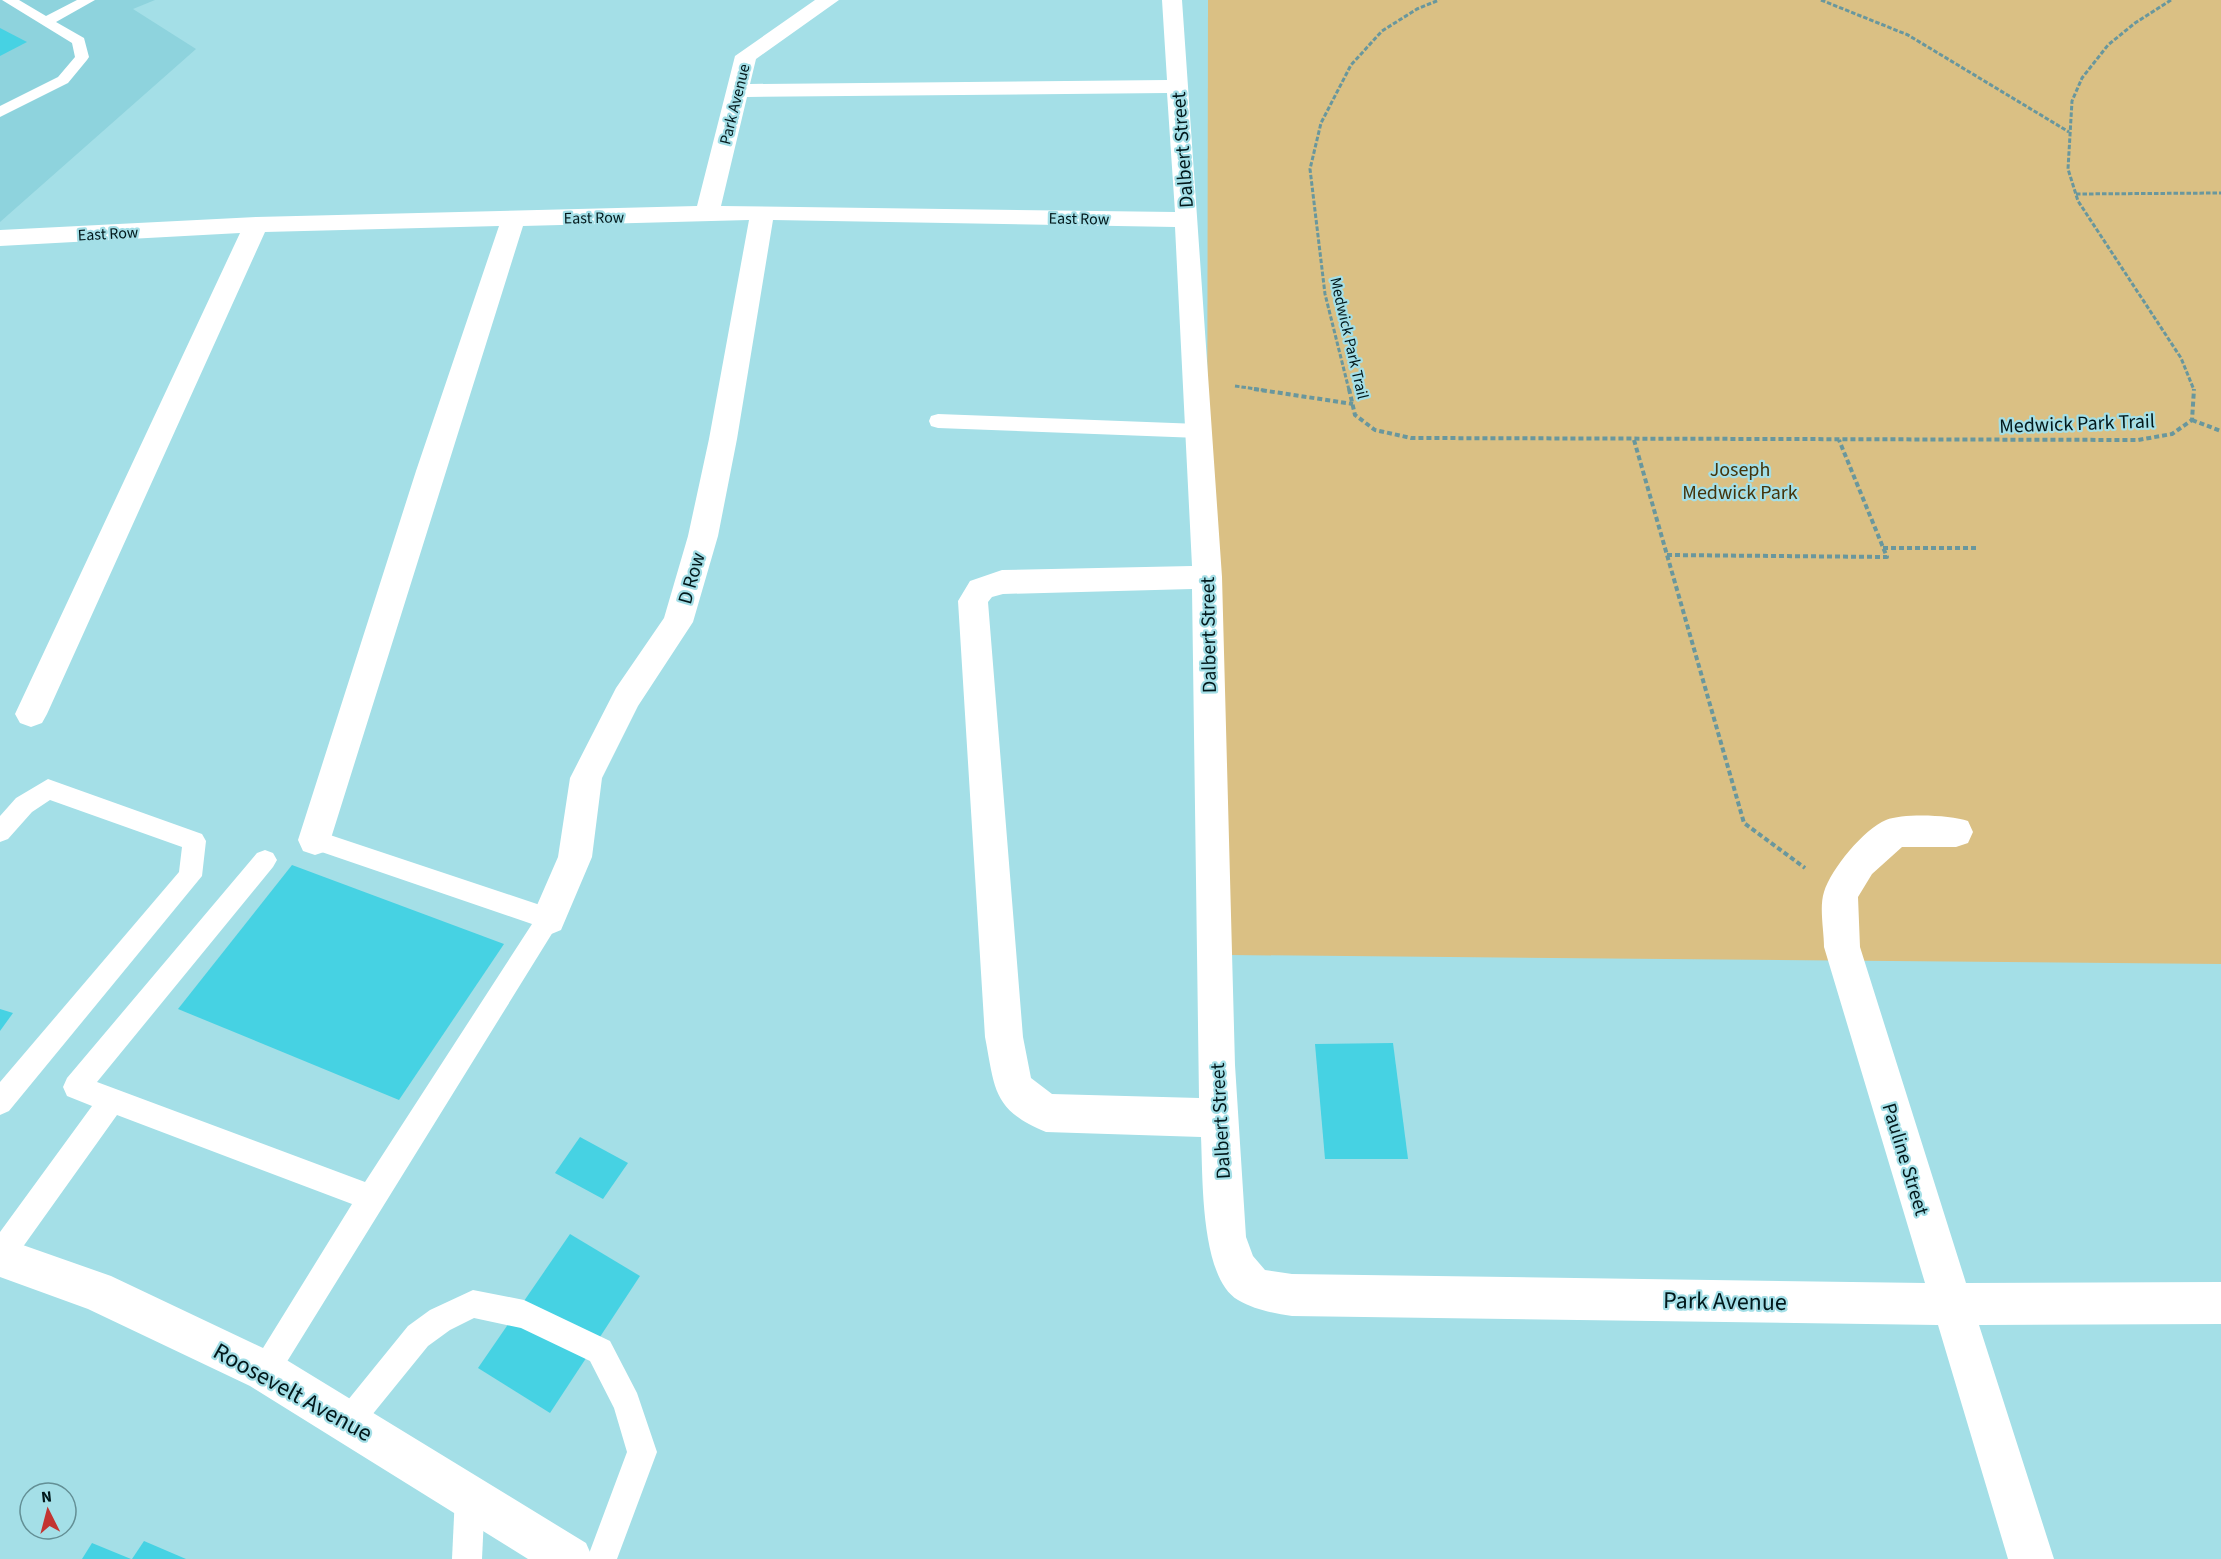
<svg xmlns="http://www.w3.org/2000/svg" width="2221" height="1559" viewBox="0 0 2221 1559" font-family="'Source Sans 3',sans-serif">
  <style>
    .built { fill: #8ed3dd }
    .green { fill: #dac084 }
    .building { fill: #46d2e3 }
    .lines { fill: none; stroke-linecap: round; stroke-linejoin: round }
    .path-far1 { stroke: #69979d; stroke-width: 3; stroke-dasharray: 4.5 2; stroke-linecap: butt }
    .path { stroke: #69979d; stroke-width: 4; stroke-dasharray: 5 3; stroke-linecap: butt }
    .lane { fill: #fff; fill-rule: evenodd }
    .street { fill: #fff; fill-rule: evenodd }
    .secondary { fill: #fff; fill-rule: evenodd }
    .labels { text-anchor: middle; stroke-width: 4.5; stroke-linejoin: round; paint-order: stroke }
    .far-street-label { font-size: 16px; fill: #02181b; stroke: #a4dfe7 }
    .street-label { font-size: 20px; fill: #02181b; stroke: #a4dfe7 }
    .park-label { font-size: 20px; fill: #44340b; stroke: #a4dfe7 }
    .near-street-label { font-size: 24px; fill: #02181b; stroke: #a4dfe7 }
  </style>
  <rect width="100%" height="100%" fill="#a4dfe7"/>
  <path class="built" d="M0,0H155L133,9L196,49L0,222Z"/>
  <path class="green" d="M1208,0H2221V964L1230,955L1207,577Z"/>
  <g class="building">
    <path d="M0,28L27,42L0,56Z"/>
    <path d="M292,865L504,944L399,1100L178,1009Z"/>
    <path d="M0,1009L13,1013L0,1031Z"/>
    <path d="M1393,1043L1408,1159H1325L1315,1044Z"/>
    <path d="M580,1137L628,1163L603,1199L555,1173Z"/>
    <path d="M570,1234L640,1276L550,1413L478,1368Z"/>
    <path d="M144,1541L186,1559H132Z"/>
    <path d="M92,1543L131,1559H82Z"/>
  </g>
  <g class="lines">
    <g class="path-far1">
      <path d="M1821,0L1908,35L2069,132"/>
      <path d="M2171,0L2135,23L2108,45L2082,78L2072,101L2068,169L2078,201L2181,358L2194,390"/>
      <path d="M2076,194L2221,193"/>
      <path d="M1235,386L1263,390"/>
      <path d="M1349,390L1325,294L1310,169L1321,123L1351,65L1382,31L1417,9L1439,0"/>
    </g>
    <g class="path">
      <path d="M1254,389L1353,404"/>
      <path d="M1349,389L1355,415L1375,430L1411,438L2138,440L2172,434L2192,420L2194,389"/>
      <path d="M2192,420L2221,431"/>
      <path d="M1634,440L1744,823L1805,868"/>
      <path d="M1883,548H1976"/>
      <path d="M1667,555L1887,557L1839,440"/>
    </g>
    <g class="lane">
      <path d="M2,0H19L46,16L77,0H95L56,22L84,38L89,57L87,60L68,83L0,117V106L58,77L75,57L72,43Z"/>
      <path d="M938,414L1199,424L1206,426L1208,431L1206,436L1199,438L938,428L931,426L929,421L931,416Z"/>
      <path d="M48,779L202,834L206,841L202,876L9,1111L0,1115V1082L179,872L182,847L50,800L32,812L8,839L0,842V816L16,798Z"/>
      <path d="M315,830L549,908L557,911L561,919L275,1381L265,1385L255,1381L251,1371L255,1361L352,1204L117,1115L10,1265L0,1269V1232L92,1106L67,1096L63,1087L67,1078L257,853L265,850L273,853L277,860L273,867L97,1082L365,1182L532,924L307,847L303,840L307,833Z"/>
      <path d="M473,1290L524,1300L610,1341L637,1393L657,1452L617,1559H587L627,1452L614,1408L590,1361L521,1328L474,1318L450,1330L428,1346L359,1431L349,1436L339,1431L334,1421L339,1411L408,1326L430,1310Z"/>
      <path d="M470,1481L481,1485L485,1496L482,1559H452L455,1496L459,1485Z"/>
    </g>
    <path class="street" d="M815,0H839L756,59L750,84L1167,80L1162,0H1182L1222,577L1235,1065L1246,1237L1253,1256L1265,1270L1292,1274L1925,1283L1824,947C1824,931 1819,907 1824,892C1831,869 1864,829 1886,820C1904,813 1950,815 1968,821L1973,832L1968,843L1956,847H1902L1872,874L1858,897L1860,947L1966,1283L2221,1282V1324L1979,1325L2054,1559H2008L1938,1325L1292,1316C1273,1313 1255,1310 1238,1300C1200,1278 1203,1176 1201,1137L1046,1132C992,1110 995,1088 985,1037L958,601L970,581L1002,570L1192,566L1175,227L773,220L737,439L718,536L693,622L638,706L602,778L592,857L561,930L549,935L537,930L531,919L558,857L570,778L616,688L664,618L688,536L709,439L749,220L523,226L327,851L315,855L303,851L298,840L416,471L499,226L265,232L47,714L42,723L31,727L20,723L15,714L240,233L0,246V230L256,217L697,206L735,56ZM1167,93L1175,212L721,206L747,97ZM1192,589L1199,1098L1052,1094L1031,1078L1023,1037L988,602L992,597L1003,594Z"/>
    <path class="secondary" d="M0,1237L111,1276L280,1356L586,1543L593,1559H528L250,1386L88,1309L0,1277Z"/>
  </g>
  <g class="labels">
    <g class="far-street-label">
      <text transform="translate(734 104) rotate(-76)" y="6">Park Avenue</text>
      <text transform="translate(594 217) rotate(-1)" y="6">East Row</text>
      <text transform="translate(1079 218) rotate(1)" y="6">East Row</text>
      <text transform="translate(108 233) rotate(-3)" y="6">East Row</text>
      <text transform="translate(1350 338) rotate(77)" y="6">Medwick Park Trail</text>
    </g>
    <g class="street-label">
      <text transform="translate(1182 150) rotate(-94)" y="7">Dalbert Street</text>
      <text transform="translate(2077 423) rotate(-2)" y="7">Medwick Park Trail</text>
      <text transform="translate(691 578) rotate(-74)" y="7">D Row</text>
      <text transform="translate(1208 635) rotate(-91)" y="7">Dalbert Street</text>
      <text transform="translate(1220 1121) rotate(-93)" y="7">Dalbert Street</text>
      <text transform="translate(1906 1159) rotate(73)" y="7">Pauline Street</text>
    </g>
    <g class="park-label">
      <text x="1740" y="476">Joseph<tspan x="1740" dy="23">Medwick Park</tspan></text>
    </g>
    <g class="near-street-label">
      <text transform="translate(1725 1301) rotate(1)" y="8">Park Avenue</text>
      <text transform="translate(293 1392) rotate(29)" y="8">Roosevelt Avenue</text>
    </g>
  </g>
  <g transform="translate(48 1511) rotate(354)"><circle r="28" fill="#a4dfe7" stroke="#638f95" stroke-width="1.5"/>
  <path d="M0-4.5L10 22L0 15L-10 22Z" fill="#c33431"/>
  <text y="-9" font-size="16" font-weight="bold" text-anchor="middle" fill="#02181b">N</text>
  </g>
</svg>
